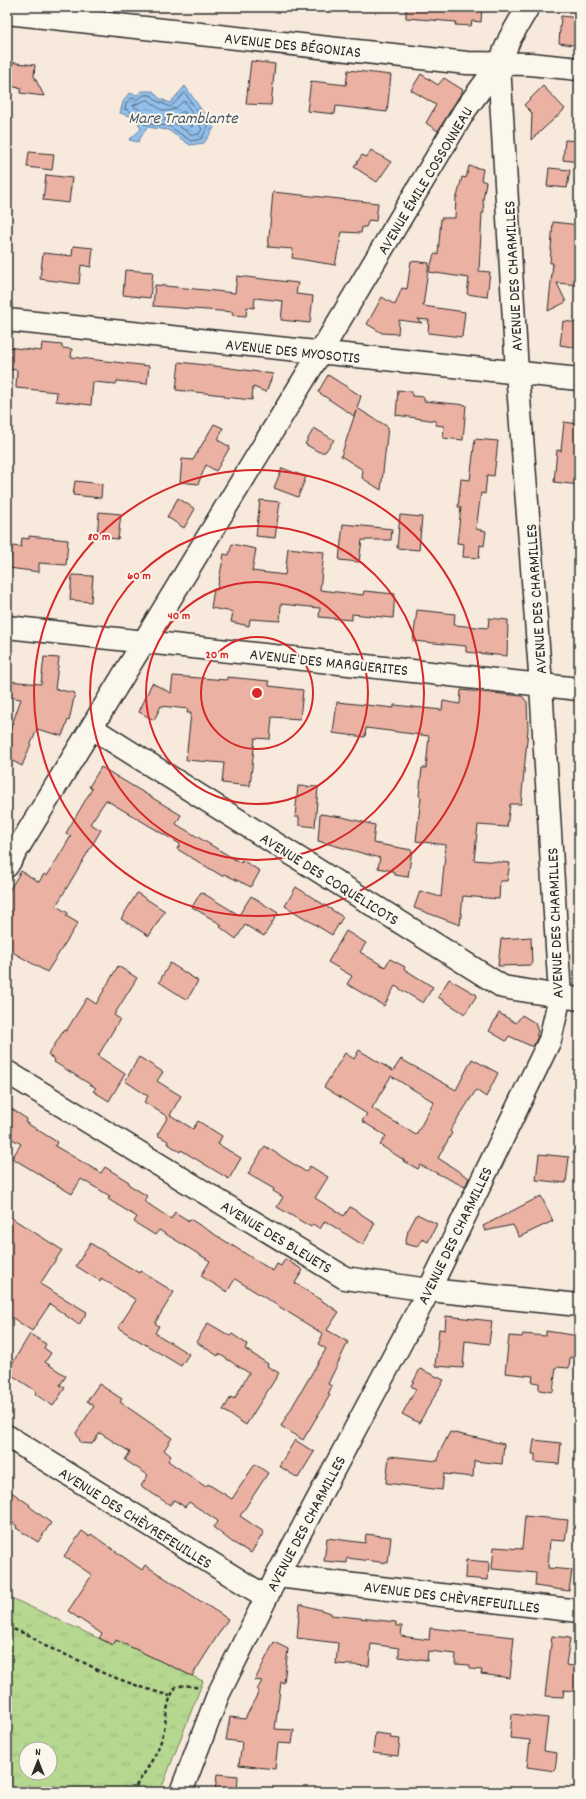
<svg xmlns="http://www.w3.org/2000/svg" width="586" height="1799" viewBox="0 0 586 1799" font-family="Dekko,sans-serif">
  <style>
    .grass { fill: url(#grass-tufts); stroke: #70815e; fill-rule: evenodd }
    .water { fill: url(#water-ripples); stroke: #68849f }
    .lines { fill: none; stroke-linecap: round; stroke-linejoin: round }
    .shore { stroke: #546778; stroke-width: 1 }
    .building { fill: #ebb2a3; stroke: #2b2b2b; fill-rule: evenodd }
    .minor-casing { stroke: #2b2b2b; stroke-width: 25 }
    .path { stroke: #2b2b2b; stroke-width: 2.5; stroke-dasharray: 4 3; stroke-linecap: butt }
    .minor { stroke: #fbf7ec; stroke-width: 22 }
    .ring { fill: none; stroke: #d62828; stroke-width: 2 }
    .labels { text-anchor: middle; stroke-width: 4; stroke-linejoin: round; paint-order: stroke }
    .street-label { font-size: 16px; fill: #2b2b2b; stroke: #fbf7ec }
    .water-label { font-size: 17px; font-style: italic; fill: #4a5865; stroke: #fbf7ec }
    .centre { fill: #d62828; stroke: #fbf7ec; stroke-width: 2 }
    .ring-label { font-size: 12px; text-anchor: middle; font-weight: bold; fill: #d62828; stroke: #fbf7ec; stroke-width: 4; stroke-linejoin: round; paint-order: stroke }
  </style>
  <defs>
    <pattern id="grass-tufts" width="24" height="20" patternUnits="userSpaceOnUse"><rect width="24" height="20" fill="#b6d790"/><path d="M3 7l-1-3M5 7V3M7 7l1-3M15 17l-1-3M17 17v-4M19 17l1-3" fill="none" stroke="#9db97c"/></pattern>
    <pattern id="water-ripples" width="26" height="14" patternUnits="userSpaceOnUse"><rect width="26" height="14" fill="#91c0ec"/><path d="M2 4q2-2 4 0t4 0M15 11q2-2 4 0t4 0" fill="none" stroke="#779cbf"/></pattern>
  </defs>
  <rect width="100%" height="100%" fill="#f8e9dd"/>
  <filter id="ink" filterUnits="userSpaceOnUse"><feTurbulence type="fractalNoise" baseFrequency=".025" numOctaves="2"/><feDisplacementMap in="SourceGraphic" scale="8" xChannelSelector="R" yChannelSelector="G"/><feConvolveMatrix kernelMatrix="1 2 1 2 8 2 1 2 1" color-interpolation-filters="sRGB"/></filter>
  <g filter="url(#ink)">
    <path class="grass" d="M7,1596L113,1645L116,1640L203,1681L160,1792H7ZM26,1749H50V1773H26Z"/>
    <path class="water" d="M185,86L214,128L204,143L190,145L168,130L147,127L138,142L129,140L141,129L136,118L120,113L123,102L129,93L137,95L142,91H153L159,98L170,103Z"/>
    <g class="lines">
      <g class="shore">
        <path d="M185,93L208,127L201,139L191,141L169,126L144,124L138,115L125,109L126,104L131,98L138,99L144,95H151L157,101L170,107Z"/>
        <path d="M146,100H149C161,112 170,116 182,102H185L202,129L199,134L192,135L171,121L146,118L142,111L133,106Z"/>
        <path d="M182,112H185L193,124L192,127L178,118V116Z"/>
      </g>
    </g>
    <g class="building">
      <path d="M406,7H482L481,22L472,21L471,26L455,25L456,22L406,18Z"/>
      <path d="M561,16L579,18V46L559,43Z"/>
      <path d="M251,61L275,64L271,105L246,104Z"/>
      <path d="M7,62L35,65L34,76L44,96L20,93L21,88L7,86Z"/>
      <path d="M348,70L391,75L387,112L336,106L335,114L307,111L311,81L346,85Z"/>
      <path d="M421,74L438,85L444,78L463,90L438,131L426,123L436,105L411,90Z"/>
      <path d="M543,86L565,109L531,140L532,113L524,105Z"/>
      <path d="M565,140L579,141V162L563,160Z"/>
      <path d="M371,150L391,162L377,182L354,167L362,155L367,157Z"/>
      <path d="M29,152L54,154L52,170L27,167Z"/>
      <path d="M469,166L483,169L481,180L486,182L483,200L484,213H482L479,271L490,272L487,297L467,294L469,278L429,272L434,254L438,255L441,218H455L456,197H457L462,177L466,178Z"/>
      <path d="M549,168L570,170L567,188L547,186Z"/>
      <path d="M46,175L72,178L69,203L43,200Z"/>
      <path d="M273,192L378,203L376,221L369,220L366,227H362L361,233L342,232L335,265L292,258L293,249L268,247Z"/>
      <path d="M553,222L579,225V285L557,283L566,302L548,311L553,263H550Z"/>
      <path d="M73,246L93,248L91,267L81,265L79,284L40,279L43,253L72,256Z"/>
      <path d="M411,261L429,263L423,306L465,312L462,337L428,333L429,320L417,319L422,323L399,320L398,334L382,333L367,324L382,297L395,305L402,288L407,289Z"/>
      <path d="M125,270L153,272L150,298L123,295Z"/>
      <path d="M237,276L298,283L296,294L313,296L310,323L281,320L283,301L255,298L254,308L247,307L246,316L232,315L233,312L153,306L155,285L235,293Z"/>
      <path d="M563,321L579,323V348L560,345Z"/>
      <path d="M42,343L62,345V348L72,349L71,357L149,366L147,384L117,381L116,384L93,382L91,405L56,401L57,392L16,388L17,370L7,369V347L41,351Z"/>
      <path d="M179,362L223,367L273,374L266,392L253,387L252,400L224,397V395L176,390Z"/>
      <path d="M328,375L361,396L357,408L388,427L381,490L362,478L363,470L341,456L356,411L354,416L318,392Z"/>
      <path d="M398,390L412,392V396L424,397V401L466,405L463,440L443,438L444,426L436,425V421L396,415Z"/>
      <path d="M564,422L579,424V485L554,482L557,450L561,451Z"/>
      <path d="M214,424L223,428L218,440L230,447L216,471L206,465L198,484L180,482L182,459L193,460Z"/>
      <path d="M314,428L334,440L325,452H319L305,444Z"/>
      <path d="M475,439L498,441L494,476L487,475L485,494L481,493L476,529L486,531L484,546L480,545L479,558L463,557L464,544L457,543L461,507H458L461,479L470,480Z"/>
      <path d="M282,468L306,477L298,497L274,488Z"/>
      <path d="M75,481L102,484L101,498L73,495Z"/>
      <path d="M178,498L195,509L184,528L167,517Z"/>
      <path d="M260,500L280,502L275,538L256,536Z"/>
      <path d="M99,512L121,514L118,539L97,537Z"/>
      <path d="M400,515L422,517L419,550L397,548Z"/>
      <path d="M343,524L392,529L391,540H362L359,562L339,560Z"/>
      <path d="M29,536L68,540L66,565L39,563V572L9,568L12,546L21,547L22,538L29,539Z"/>
      <path d="M232,544L256,549L252,571L285,575L288,548L324,552L320,590L363,595L364,591L395,594L393,618L352,614V620L319,617L320,608L281,604L280,621L250,619L249,626L231,622L233,612L211,608L214,589L217,590L224,554L229,555Z"/>
      <path d="M72,575L93,576L91,602L70,600Z"/>
      <path d="M417,610L455,614L454,625L488,628L489,618L508,620L507,656L466,652V646L413,641Z"/>
      <path d="M44,657L59,658L55,689L75,693L69,721L68,720L62,736L37,729L22,766L7,758V739L21,699L7,697V681L41,684Z"/>
      <path d="M173,676L227,680V677L269,681V686L303,690L300,719L272,717L270,739L255,738L250,786L222,783L224,763L186,760L191,713H187L188,709L161,706L154,720L139,712L152,683L171,693Z"/>
      <path d="M461,690L522,696L527,702L528,729L521,804H510L507,827L478,825L474,860L510,863L507,881H500L499,899L463,896L460,925L414,908L420,891L441,897L446,845L416,841L421,797L419,796L422,768H426L429,736L366,728L365,737L333,733L337,702L394,708V705L442,710L443,701L460,704Z"/>
      <path d="M101,767L181,815L176,824L241,863L242,860L260,871L251,887L224,874L222,876L177,849L180,844L106,800L90,824L101,830L56,906L68,913L66,916L78,923L47,972L7,949V894L21,871L39,882L44,874L47,876L71,836L66,833L92,789L89,787Z"/>
      <path d="M298,786L318,787L315,827L299,825V817H295Z"/>
      <path d="M320,814L342,817L375,825L373,843L412,850L408,877L395,875L393,871L378,868L380,858L318,841Z"/>
      <path d="M296,887L343,917L332,935L285,906Z"/>
      <path d="M201,892L239,915L251,896L278,913L264,936L245,925L236,939L220,927L222,925L192,907Z"/>
      <path d="M137,893L165,911L149,936L121,919Z"/>
      <path d="M346,931L366,943L360,952L385,967L390,959L405,967L404,969L433,987L423,1003L395,986L384,1006L347,984L352,976L328,962Z"/>
      <path d="M531,937L532,965L498,966L501,939Z"/>
      <path d="M170,963L198,981L187,1000L159,982Z"/>
      <path d="M118,966L137,978L114,1015L120,1019L98,1056L125,1074L109,1101L93,1091L96,1088L54,1062L55,1060L48,1055L64,1030L66,1031L87,998L96,1004Z"/>
      <path d="M449,979L477,995L465,1014L438,997Z"/>
      <path d="M499,1013L516,1023L522,1015L535,1023L538,1032L536,1035L538,1036L533,1047L509,1036L506,1041L489,1031Z"/>
      <path d="M359,1050L393,1071L401,1059L456,1090L472,1059L498,1073L486,1097L476,1090L450,1131L452,1133L438,1158L469,1178L465,1187L420,1165L418,1169L403,1161L404,1160L380,1145L386,1136L362,1121L367,1114L324,1087L345,1053L354,1059ZM391,1076L434,1102L416,1135L372,1108Z"/>
      <path d="M139,1057L163,1072L157,1081L181,1096L170,1115L193,1129L198,1121L222,1136L218,1144L241,1158L229,1179L181,1150L180,1152L167,1143L168,1141L157,1135L168,1117L144,1102L148,1096L125,1081Z"/>
      <path d="M7,1106L27,1119L25,1122L57,1142L55,1146L101,1173L105,1167L129,1182L128,1184L147,1196L144,1201L171,1219L175,1212L189,1221L190,1219L273,1271L277,1264L281,1266L285,1259L303,1270L295,1283L339,1312L327,1330L348,1342L328,1384L332,1386L328,1394L330,1395L303,1440L281,1426L326,1349L318,1344L323,1334L235,1279L227,1292L201,1276L210,1261L159,1230L155,1235L134,1222L137,1217L108,1199L110,1196L81,1179L72,1194L12,1158L21,1144L7,1136Z"/>
      <path d="M265,1146L306,1172L310,1166L328,1177L315,1198L344,1216L350,1207L375,1223L363,1245L325,1221L320,1229L313,1224L311,1227L277,1207L283,1197L273,1191L274,1189L248,1174Z"/>
      <path d="M539,1154L569,1157L566,1183L536,1180Z"/>
      <path d="M541,1196L553,1221L519,1237L513,1225L485,1231L483,1226Z"/>
      <path d="M417,1214L437,1224L428,1242L422,1239L418,1247L405,1244L408,1231Z"/>
      <path d="M7,1215L62,1250L40,1284L87,1312L79,1325L50,1304L32,1331L7,1314Z"/>
      <path d="M90,1243L139,1273L140,1271L174,1292L155,1323L159,1326L155,1333L189,1354L181,1366L118,1328L136,1300L101,1278L100,1281L76,1266Z"/>
      <path d="M446,1316L492,1321L489,1344L465,1341L463,1368L435,1366L439,1329L445,1330Z"/>
      <path d="M208,1323L230,1336L232,1334L247,1344L245,1349L268,1364L267,1366L279,1373L246,1425L223,1410L231,1397L234,1399L249,1373L219,1354L218,1356L196,1342Z"/>
      <path d="M546,1331L579,1336V1358L570,1357L569,1368L556,1367L553,1392L539,1390V1383L532,1382L533,1376L505,1373L509,1336L522,1337L523,1334L546,1336Z"/>
      <path d="M30,1334L46,1344L44,1348L51,1353L45,1362L66,1376L60,1385L65,1388L53,1406L35,1394L36,1391L7,1372Z"/>
      <path d="M420,1369L444,1380L419,1423L402,1414L416,1389L411,1386Z"/>
      <path d="M99,1384L122,1399L120,1402L172,1438L164,1450L171,1456L168,1461L206,1487L208,1484L232,1499L255,1464L268,1473L240,1516L264,1532L251,1553L232,1542L213,1527L218,1521L189,1502L185,1507L174,1500L170,1505L141,1486L148,1475L125,1460L130,1452L100,1433L92,1444L81,1443L76,1433L94,1406L87,1401Z"/>
      <path d="M450,1432L504,1444L502,1464L474,1461L473,1477L444,1474L442,1490L386,1483L389,1456L438,1461L439,1453Z"/>
      <path d="M295,1440L314,1452L298,1478L279,1466Z"/>
      <path d="M534,1440L561,1443L559,1464L535,1462V1454H532Z"/>
      <path d="M7,1489L30,1505L29,1506L51,1523L38,1542L16,1528L17,1526L7,1519Z"/>
      <path d="M525,1516L568,1520L565,1541L550,1540L548,1568L572,1570L569,1591L535,1586L536,1573L492,1569L494,1547L522,1549Z"/>
      <path d="M82,1531L89,1536L91,1534L142,1570L145,1565L228,1619L192,1676L116,1640L113,1645L99,1638L102,1634L68,1611L92,1575L64,1556Z"/>
      <path d="M366,1534L391,1537L388,1563L347,1558V1563L324,1561L327,1538L365,1543Z"/>
      <path d="M466,1560L489,1562L488,1580L465,1578Z"/>
      <path d="M300,1604L331,1613V1615L396,1622V1626H402L401,1636L429,1640L430,1628L514,1637L510,1678L481,1674L482,1670L470,1669V1665L455,1664L456,1654L428,1651L427,1661L399,1657V1648L371,1644L369,1666L336,1664L338,1643L297,1638Z"/>
      <path d="M552,1636L570,1638L566,1665L579,1667V1692L564,1690L563,1697L545,1696Z"/>
      <path d="M274,1642L288,1649L284,1683L281,1682L275,1729L294,1730L292,1744L278,1743L275,1769L239,1765L242,1742L226,1740L230,1717L245,1719L259,1691L257,1690L262,1681L255,1680Z"/>
      <path d="M512,1714L548,1718L544,1751L557,1753L555,1771L527,1767L530,1740L510,1738Z"/>
      <path d="M375,1733L391,1735L390,1738L400,1739L398,1756L373,1753Z"/>
      <path d="M217,1774L238,1776L237,1792H215Z"/>
    </g>
    <g class="lines">
      <defs>
        <g id="minor">
          <path d="M7,13L467,63L530,64L579,69"/>
          <path d="M7,320L579,379"/>
          <path d="M7,627L579,689"/>
          <path d="M92,728L503,987L579,999"/>
          <path d="M7,866L320,353L465,110L499,64L510,38L528,7"/>
          <path d="M7,1072L345,1278L429,1290L579,1305"/>
          <path d="M7,1436L266,1597"/>
          <path d="M277,1576L579,1611"/>
          <path d="M181,1792L218,1695L277,1576L429,1290L550,1040L560,996L541,685L517,372L499,64"/>
        </g>
      </defs>
      <use href="#minor" class="minor-casing"/>
      <g class="path">
        <path d="M7,1627L29,1635L43,1645L87,1664L105,1674L141,1687L170,1696"/>
        <path d="M132,1792C143,1775 156,1757 162,1738C167,1721 165,1702 176,1687L185,1685L199,1688"/>
      </g>
      <use href="#minor" class="minor"/>
    </g>
  </g>
  <g class="ring">
    <circle cx="257" cy="693" r="56"/>
    <circle cx="257" cy="693" r="111"/>
    <circle cx="257" cy="693" r="167"/>
    <circle cx="257" cy="693" r="223"/>
  </g>
  <g class="labels">
    <g class="street-label">
      <text transform="translate(293 44) rotate(6)" y="6">AVENUE DES BÉGONIAS</text>
      <text transform="translate(424 180) rotate(-59)" y="6">AVENUE ÉMILE COSSONNEAU</text>
      <text transform="translate(512 276) rotate(-93)" y="6">AVENUE DES CHARMILLES</text>
      <text transform="translate(293 350) rotate(6)" y="6">AVENUE DES MYOSOTIS</text>
      <text transform="translate(535 599) rotate(-94)" y="6">AVENUE DES CHARMILLES</text>
      <text transform="translate(329 661) rotate(6)" y="6">AVENUE DES MARGUERITES</text>
      <text transform="translate(330 878) rotate(32)" y="6">AVENUE DES COQUELICOTS</text>
      <text transform="translate(554 923) rotate(-92)" y="6">AVENUE DES CHARMILLES</text>
      <text transform="translate(454 1235) rotate(-64)" y="6">AVENUE DES CHARMILLES</text>
      <text transform="translate(277 1236) rotate(31)" y="6">AVENUE DES BLEUETS</text>
      <text transform="translate(136 1517) rotate(32)" y="6">AVENUE DES CHÈVREFEUILLES</text>
      <text transform="translate(305 1523) rotate(-62)" y="6">AVENUE DES CHARMILLES</text>
      <text transform="translate(452 1596) rotate(7)" y="6">AVENUE DES CHÈVREFEUILLES</text>
    </g>
    <g class="water-label">
      <text x="183" y="123">Mare Tramblante</text>
    </g>
  </g>
  <circle cx="257" cy="693" r="6" class="centre"/>
  <g class="ring-label">
    <text x="99" y="540">80 m</text>
    <text x="139" y="579">60 m</text>
    <text x="179" y="619">40 m</text>
    <text x="217" y="658">20 m</text>
  </g>
  <rect width="586" height="1799" fill="none" stroke="#fbf7ec" stroke-width="24"/>
  <rect x="12" y="12" width="562" height="1775" fill="none" stroke="#2b2b2b" stroke-width="1.5" filter="url(#ink)"/>
  <g transform="translate(38 1761)"><circle r="19" fill="#fbf7ec" stroke="#a8a59f"/>
  <path d="M0-3L7 15L0 10L-7 15Z" fill="#2b2b2b"/>
  <text y="-6" font-size="11" font-weight="bold" text-anchor="middle" fill="#2b2b2b">N</text>
  </g>
</svg>
